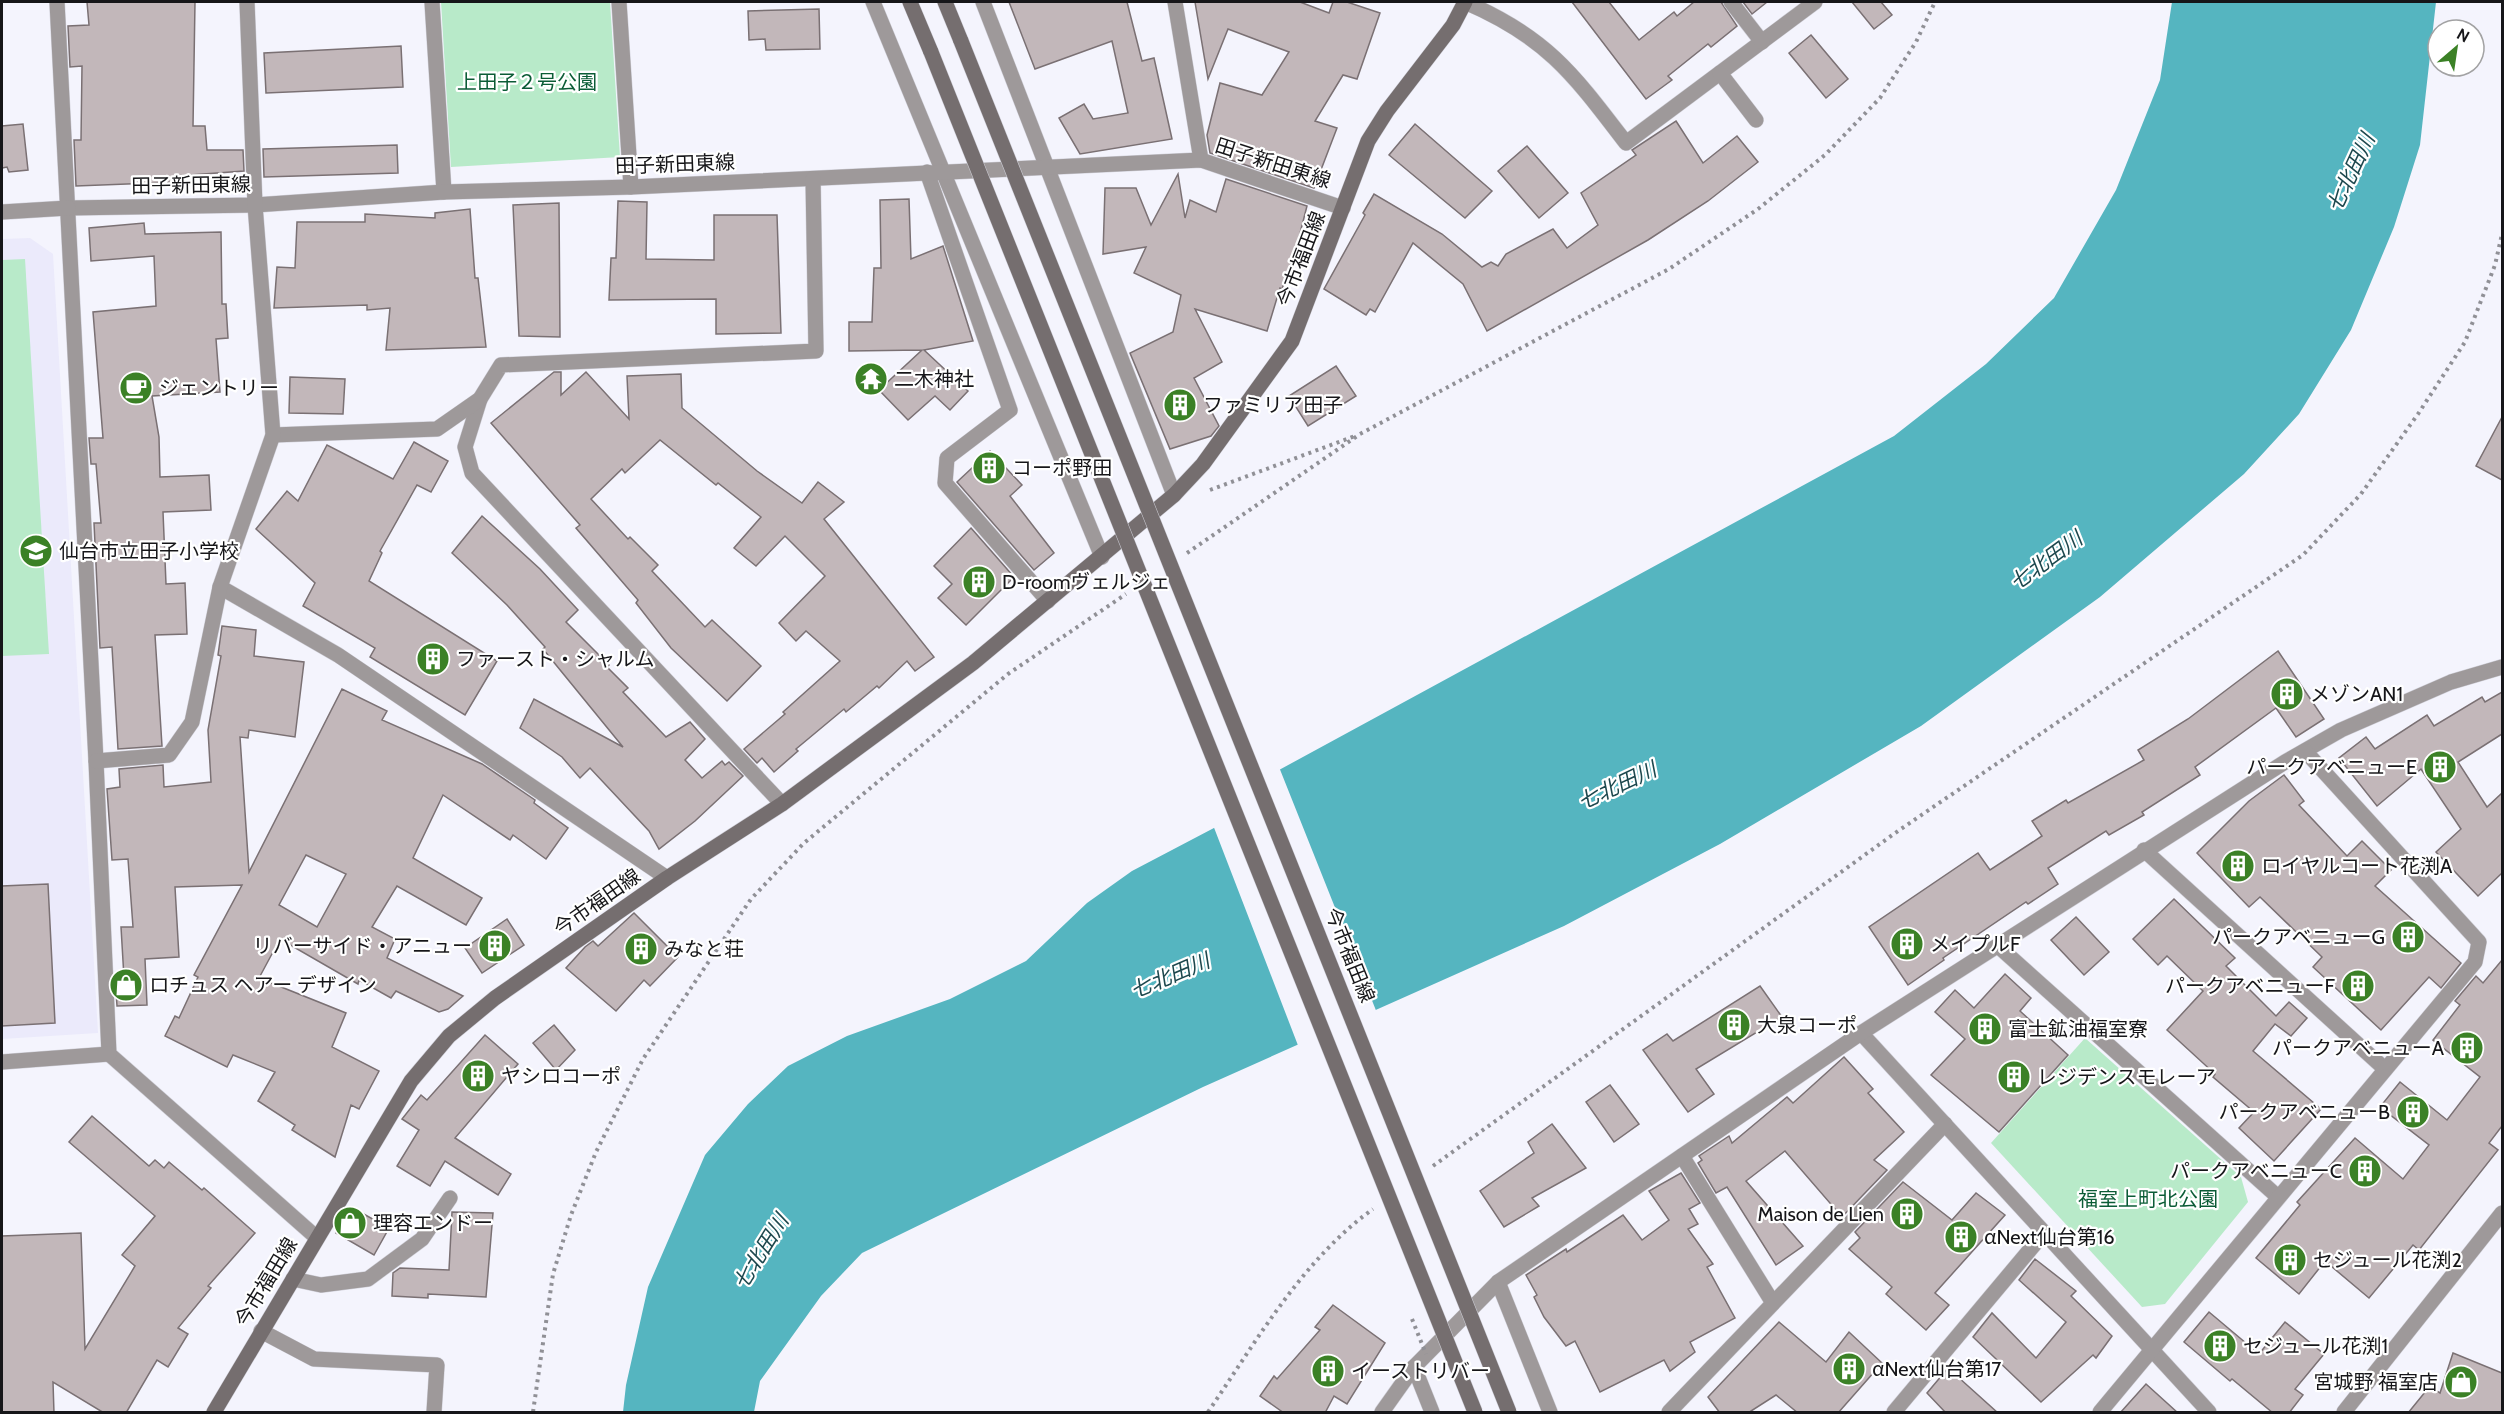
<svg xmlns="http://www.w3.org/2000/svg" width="2504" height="1414" viewBox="0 0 2504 1414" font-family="Cabin,'Noto Sans JP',sans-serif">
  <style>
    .built { fill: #ebeafb }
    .green { fill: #b8eac9 }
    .water { fill: #55b5c0 }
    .pier { fill: #f4f4fd }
    .building { fill: #c2b7ba; stroke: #7a7073; stroke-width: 1.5; fill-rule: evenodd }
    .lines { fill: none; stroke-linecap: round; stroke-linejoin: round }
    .minor-casing { stroke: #d0d0d9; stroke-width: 16 }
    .tertiary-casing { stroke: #d0d0d9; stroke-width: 16 }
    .secondary-casing { stroke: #d0d0d9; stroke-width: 16 }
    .path { stroke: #909096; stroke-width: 4; stroke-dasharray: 3 4.5; stroke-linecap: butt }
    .minor { stroke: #9e999a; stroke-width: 15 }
    .tertiary { stroke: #9e999a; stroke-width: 15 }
    .secondary { stroke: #756e6f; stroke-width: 15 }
    .secondary-bridge-casing { stroke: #d0d0d9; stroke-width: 16; stroke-linecap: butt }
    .path-bridge { stroke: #909096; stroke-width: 4; stroke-dasharray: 3 4.5; stroke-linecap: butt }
    .secondary-bridge { stroke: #756e6f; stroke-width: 15 }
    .labels { text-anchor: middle; stroke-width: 4.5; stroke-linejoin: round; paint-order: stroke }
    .park-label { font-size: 20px; fill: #0b5c36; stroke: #fff }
    .street-label { font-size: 20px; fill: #161619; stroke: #fff }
    .poi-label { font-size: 20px; fill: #161619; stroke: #fff; text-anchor: start }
    .water-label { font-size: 21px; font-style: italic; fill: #1d484e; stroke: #fff }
  </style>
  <rect width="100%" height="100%" fill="#f4f4fd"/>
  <path class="built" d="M30,238L53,254L98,1033L2,1039V239Z"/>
  <g class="green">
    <path d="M441,2H610L620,157L451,167Z"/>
    <path d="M25,259L49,654L2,656V260Z"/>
    <path d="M2085,1038L2241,1177L2248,1202L2165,1304L2142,1307L1991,1143Z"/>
  </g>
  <path class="water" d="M2172,2H2436L2420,145L2394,227L2351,330L2299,414L2244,474L2100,597L1921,726L1720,844L1564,926L1203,1087L862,1253L821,1296L760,1381L754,1412H623L626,1385L648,1287L705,1155L748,1104L788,1066L847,1036L950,999L1026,961L1087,903L1132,871L1273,797L1279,770L1894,436L1986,364L2054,298L2116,190L2160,80Z"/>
  <path class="pier" d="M1279,767L1377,1013L1299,1048L1213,825L1271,795Z"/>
  <g class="building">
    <path d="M87,2H195L193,126H205L207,150H243L244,171L177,176L178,182L76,186L74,140H81L82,66L70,67L68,26L89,25Z"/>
    <path d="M1009,2H1127L1142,61L1154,58L1172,139L1080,154L1059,118L1084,104L1093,119L1128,113L1112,41L1035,69Z"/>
    <path d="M1195,2H1300L1329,13L1333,2H1347L1380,13L1357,79L1343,75L1315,121L1337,128L1314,188L1210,153L1207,135L1220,83L1262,95L1289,52L1228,29L1208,79Z"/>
    <path d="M1572,2H1609L1639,40L1674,12L1677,16L1694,2H1721L1737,26L1711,47L1708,44L1668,76L1672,80L1646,99Z"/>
    <path d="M1743,2H1767L1752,14Z"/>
    <path d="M1852,2H1881L1892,15L1874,29Z"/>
    <path d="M819,9L820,49L766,50L765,39L749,40L748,11Z"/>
    <path d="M1811,35L1848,79L1826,98L1789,53Z"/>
    <path d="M401,46L403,87L266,93L264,53Z"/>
    <path d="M1676,121L1703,163L1737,136L1758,162L1708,201L1648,240L1487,331L1463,284L1413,243L1375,312L1370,309L1366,315L1324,289L1365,215L1363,213L1374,194L1442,234L1482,267L1491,262L1498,266L1506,254L1553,229L1567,248L1598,225L1581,193L1636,155L1632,150Z"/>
    <path d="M23,124L28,170L9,172L7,167L2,168V126Z"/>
    <path d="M1415,124L1492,191L1465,218L1389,155Z"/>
    <path d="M397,145L398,173L264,177L263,149Z"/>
    <path d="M1527,146L1568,193L1539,218L1498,171Z"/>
    <path d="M1178,174L1185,218L1190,200L1216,212L1226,179L1307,206L1296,249L1282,289L1280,288L1267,331L1195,309L1222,362L1194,378L1219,426L1211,436L1170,449L1130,353L1173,332L1181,295L1134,273L1146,247L1103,254L1105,188H1136L1151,225Z"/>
    <path d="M909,199L911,259L943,246L973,341L924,350L968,391L950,410L935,396L908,420L879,390L922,350L849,351V322H872L874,268H881L880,200Z"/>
    <path d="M618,201L647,202L646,259L714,260V215H777L781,333L716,334V299L609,300L611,258H616Z"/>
    <path d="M559,203L560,337L519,336L513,205Z"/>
    <path d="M470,209L475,278H478L486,347L386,350L390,308L367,310V305L274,308L277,267L295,268L297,222H365V214L435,218V213Z"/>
    <path d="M144,223L145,234L221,232L222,304H226L228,338L216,339L220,392L152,396L159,437L160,477L209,475L211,510L163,512L166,584L185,583L187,634L155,635L162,746L118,749L112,647L100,648L94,523H101L96,464H91L89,438H103L93,312L156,306L154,256L91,261L89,228Z"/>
    <path d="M1336,366L1356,396L1308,426L1289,396Z"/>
    <path d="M554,372H561V395L586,372L629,419L627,376L681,374L682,408L757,471L802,503L818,482L844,502L824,519L934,657L915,671L907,661L879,688L877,686L846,712L844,709L796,749L798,751L774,772L762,758L757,763L744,749L785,714L783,712L840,661L806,631L796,641L779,623L825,576L785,536L756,566L734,548L761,517L718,483L716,485L660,440L625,473L622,469L591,499L628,539L630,537L658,565L652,571L705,627L712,620L761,666L727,701L671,648L636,603L638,600L576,528L580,525L491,423Z"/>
    <path d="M290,377L345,379L343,414L289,413Z"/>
    <path d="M2502,417V480L2476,466Z"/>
    <path d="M414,442L448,461L431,492L417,485L380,551L382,553L369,581L497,661L465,715L370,657L375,648L303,606L315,583L256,529L287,491L298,501L327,445L393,479Z"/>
    <path d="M990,451L1022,485L1010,496L1054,553L1034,570L957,482Z"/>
    <path d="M482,516L540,569L578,610L566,622L609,665L607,667L628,688L623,692L666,737L690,722L705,739L685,760L702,778L722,761L725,765L729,762L743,776L695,821L659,849L649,831L590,768L580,778L562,757L520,728L534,699L623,747L543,649L545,647L507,605L452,553Z"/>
    <path d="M971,528L1014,577L966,625L938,598L952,584L934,566Z"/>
    <path d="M222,626L256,630L254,656L304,662L295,737L249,730L248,738L240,737L249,872L342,689L387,711L382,720L482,764L535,800L534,803L568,828L546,859L513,835L510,840L443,795L413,858L482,898L466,925L397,886L372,927L395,939L387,958L463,996L448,1009L439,1012L396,991L391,998L359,980L358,984L280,939L259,978L346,1013L332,1047L379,1071L359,1109L351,1105L335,1157L292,1130L295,1125L258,1101L275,1072L233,1055L227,1067L165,1036L175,1016L179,1018L198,977L194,975L242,885L175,887L179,957L145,959L147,1005L117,1006L115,978H124L121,927H133L128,859L112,860L107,789L120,787L119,769L163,765L164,787L211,782L208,730L221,656L218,655ZM306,855L346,874L317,927L279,905Z"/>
    <path d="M2278,651L2324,719L2296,737L2276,708L2195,767L2200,775L2142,812L2144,815L2109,835L2106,831L2048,868L2058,884L2028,904L2026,902L1943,958L1944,960L1908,985L1869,927L1978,853L1990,870L2042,836L2032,821L2066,800L2068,803L2144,760L2138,750L2188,719Z"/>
    <path d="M2502,692V734L2458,762L2487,807L2502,793V873L2478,896L2436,852L2461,829L2421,769L2377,806L2339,758L2366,737L2375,749L2427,715L2434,726L2482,697L2485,702Z"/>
    <path d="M2284,775L2304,801L2299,805L2347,856L2362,841L2391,870L2375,886L2461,963L2441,988L2429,977L2381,1030L2313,967L2322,957L2260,897L2249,907L2197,853L2249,801Z"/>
    <path d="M48,884L55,1023L2,1026V886Z"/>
    <path d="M2174,899L2235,958L2226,966L2276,1016L2289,1002L2307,1018L2291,1036L2275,1024L2253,1051L2321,1109L2274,1161L2239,1128L2254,1112L2213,1077L2215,1074L2167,1030L2203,991L2167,956L2158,965L2133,939Z"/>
    <path d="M634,913L678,957L650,986L644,980L616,1011L566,968L585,947L593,941L598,946Z"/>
    <path d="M2076,917L2109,952L2084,975L2051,940Z"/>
    <path d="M507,919L524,945L482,973L465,948Z"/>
    <path d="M2502,960V1126L2489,1143L2498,1150L2419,1250L2413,1245L2369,1298L2325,1261L2299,1294L2256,1258L2300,1205L2297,1202L2355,1138L2403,1179L2429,1145L2380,1107L2400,1082L2447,1120L2480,1077L2433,1040L2460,1005L2455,1001L2476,976L2483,983Z"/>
    <path d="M2005,974L2031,998L2020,1011L2068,1055L1999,1132L1931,1075L1965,1039L1935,1012L1955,990L1974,1008Z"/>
    <path d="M1760,986L1782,1017L1696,1069L1714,1094L1688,1112L1643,1050L1667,1034L1673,1041Z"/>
    <path d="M554,1025L575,1050L556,1070L533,1043Z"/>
    <path d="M485,1035L518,1064L455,1138L511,1174L498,1195L445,1161L430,1186L397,1166L419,1130L402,1119L421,1095L427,1100Z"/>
    <path d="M1844,1057L1873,1089L1868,1093L1904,1132L1874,1160L1887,1170L1842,1217L1785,1151L1746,1181L1803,1246L1776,1265L1727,1187L1716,1193L1698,1163L1702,1160L1699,1156L1729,1136L1732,1143L1787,1097L1793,1103Z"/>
    <path d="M1610,1085L1639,1124L1614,1142L1586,1102Z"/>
    <path d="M92,1116L149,1166L155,1160L164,1168L169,1162L202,1190L204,1188L255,1233L208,1286L211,1288L178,1328L188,1334L168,1367L157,1360L126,1413H104L53,1382L54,1413H2V1236L81,1233L85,1349L135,1266L122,1255L155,1216L69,1142Z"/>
    <path d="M1552,1124L1586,1168L1532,1198L1539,1206L1504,1227L1480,1191L1534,1153L1528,1142Z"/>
    <path d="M1681,1173L1700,1203L1689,1209L1698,1224L1688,1229L1713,1264L1707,1267L1735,1318L1690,1342L1695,1352L1670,1371L1664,1360L1600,1392L1575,1341L1566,1346L1544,1317L1534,1297L1537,1295L1526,1275L1566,1249L1567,1252L1623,1215L1642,1240L1669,1220L1649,1191Z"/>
    <path d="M1903,1182L1952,1220L1976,1193L2005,1215L1935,1293L1949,1305L1926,1330L1886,1294L1892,1287L1849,1249L1860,1238L1855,1232Z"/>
    <path d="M351,1207L389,1228L374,1255L336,1233Z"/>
    <path d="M452,1212L493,1213L486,1297L428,1294V1298L392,1296L393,1273L400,1268L449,1270Z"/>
    <path d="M2035,1259L2076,1291L2071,1296L2112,1336L2096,1358L2093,1355L2041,1402L1973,1337L1992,1313L2036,1358L2066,1322L2019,1280Z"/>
    <path d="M1333,1305L1385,1343L1347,1404L1334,1396L1325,1413H1284L1260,1396L1274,1376L1277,1379L1320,1330L1315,1327Z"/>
    <path d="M2209,1312L2259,1354L2285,1322L2324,1354L2295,1389L2303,1395L2289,1413H2273L2232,1379L2230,1381L2184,1342Z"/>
    <path d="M1779,1322L1826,1362L1849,1332L1882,1363L1838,1413H1798L1776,1395L1748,1413H1720L1708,1397Z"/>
    <path d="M2453,1353L2502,1373V1413H2408L2430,1386L2440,1393Z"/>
    <path d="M1948,1368L1998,1413H1946L1927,1393Z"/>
    <path d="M2146,1384L2178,1413H2120Z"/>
  </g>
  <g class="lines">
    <defs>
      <g id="minor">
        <path d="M57,2L96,761L109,1054L317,1238"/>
        <path d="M432,2L444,192"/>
        <path d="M619,2L631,187"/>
        <path d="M873,2L1102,557"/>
        <path d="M983,2L1174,495"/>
        <path d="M1175,2L1201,160"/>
        <path d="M1465,2C1547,37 1574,75 1626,143L1815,2"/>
        <path d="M1731,2L1762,42"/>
        <path d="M1720,73L1756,120"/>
        <path d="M927,172L1010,410L947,458L945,483L1048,601"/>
        <path d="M68,208L255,205L444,192L631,187L1201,160L1343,208"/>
        <path d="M480,399L465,447L472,473L782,804"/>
        <path d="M273,435L437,429L480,399L501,365L816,351L813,179"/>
        <path d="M220,587L338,655L667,878"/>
        <path d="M96,761L169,755L192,722L220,587L273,435L255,205L247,2"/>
        <path d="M2144,850L2385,1069"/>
        <path d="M1998,946L2278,1197"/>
        <path d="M1861,1033L2209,1412"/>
        <path d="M2,1062L109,1054"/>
        <path d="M1682,1156L1773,1303"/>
        <path d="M293,1279L321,1285L368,1279L422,1239L450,1198"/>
        <path d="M1498,1282L1550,1412"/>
        <path d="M261,1331L314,1359L437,1365L434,1412"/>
        <path d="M1414,1367L1432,1412"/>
        <path d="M1382,1412L1414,1367L1498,1282L1861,1033L2285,762L2341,730L2451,682L2502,667"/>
        <path d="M1669,1412L1945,1124"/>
        <path d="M1894,1412L2044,1233"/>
        <path d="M2100,1412L2475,962L2479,942L2305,751"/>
      </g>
      <g id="tertiary">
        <path d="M2,212L68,208"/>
        <path d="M2344,1412L2502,1213"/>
      </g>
      <g id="secondary">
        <path d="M910,2L931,52"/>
        <path d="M945,2L961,41"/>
        <path d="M214,1412L411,1081L449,1036L495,998L667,878L782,804L973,663L1174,495L1203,464L1292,341L1368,141L1387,111L1453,25L1465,2"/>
      </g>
    </defs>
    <use href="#minor" class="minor-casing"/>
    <use href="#tertiary" class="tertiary-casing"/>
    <use href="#secondary" class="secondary-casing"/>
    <g class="path">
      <path d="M1210,490L1355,436"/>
      <path d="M1187,553L1360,434L1669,269L1758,209L1825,155L1880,98L1916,42L1935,2"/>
      <path d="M1433,1166L1898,831L2303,555L2361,494L2418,414L2465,342L2495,265L2502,234"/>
      <path d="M533,1412L553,1274L571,1215L596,1152L643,1059L751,899L804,843L1008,674L1126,594"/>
      <path d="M1208,1412C1256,1342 1302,1260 1373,1209"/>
    </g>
    <use href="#minor" class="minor"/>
    <use href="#tertiary" class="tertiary"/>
    <use href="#secondary" class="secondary"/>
    <defs>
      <g id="secondary-bridge">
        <path d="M961,41L1509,1412"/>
        <path d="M931,52L1475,1412"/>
      </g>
    </defs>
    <use href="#secondary-bridge" class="secondary-bridge-casing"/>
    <path class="path-bridge" d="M1412,1319L1426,1354"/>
    <use href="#secondary-bridge" class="secondary-bridge"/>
  </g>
  <defs>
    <symbol id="temple-disc" viewBox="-11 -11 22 22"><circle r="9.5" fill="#3b8126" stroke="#fff"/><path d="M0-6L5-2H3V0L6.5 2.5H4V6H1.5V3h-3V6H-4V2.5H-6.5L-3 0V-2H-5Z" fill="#fff"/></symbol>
    <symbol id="cafe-disc" viewBox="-11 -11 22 22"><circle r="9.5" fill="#3b8126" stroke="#fff"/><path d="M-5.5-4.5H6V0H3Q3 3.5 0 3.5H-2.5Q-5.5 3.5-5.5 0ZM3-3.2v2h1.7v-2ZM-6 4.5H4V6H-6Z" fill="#fff"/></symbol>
    <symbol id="building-disc" viewBox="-11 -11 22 22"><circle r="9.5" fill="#3b8126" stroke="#fff"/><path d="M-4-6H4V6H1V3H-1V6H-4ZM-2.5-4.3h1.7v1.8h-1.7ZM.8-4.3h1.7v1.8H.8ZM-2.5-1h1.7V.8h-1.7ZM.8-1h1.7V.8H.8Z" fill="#fff"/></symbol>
    <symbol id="school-disc" viewBox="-11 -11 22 22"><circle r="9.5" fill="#3b8126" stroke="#fff"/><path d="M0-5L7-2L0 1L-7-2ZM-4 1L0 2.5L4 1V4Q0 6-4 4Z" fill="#fff"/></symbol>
    <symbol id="shop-disc" viewBox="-11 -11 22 22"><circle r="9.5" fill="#3b8126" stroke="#fff"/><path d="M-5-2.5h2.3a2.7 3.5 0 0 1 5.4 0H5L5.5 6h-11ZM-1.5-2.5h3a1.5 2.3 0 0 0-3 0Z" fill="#fff"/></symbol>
  </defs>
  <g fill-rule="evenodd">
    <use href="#temple-disc" x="852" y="360" width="38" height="38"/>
    <use href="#cafe-disc" x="117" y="369" width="38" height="38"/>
    <use href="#building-disc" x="1161" y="386" width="38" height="38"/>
    <use href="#building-disc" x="970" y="449" width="38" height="38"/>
    <use href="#school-disc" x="17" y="532" width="38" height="38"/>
    <use href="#building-disc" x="960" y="563" width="38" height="38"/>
    <use href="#building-disc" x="414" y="640" width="38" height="38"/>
    <use href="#building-disc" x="2268" y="675" width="38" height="38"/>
    <use href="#building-disc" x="2421" y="748" width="38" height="38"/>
    <use href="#building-disc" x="2219" y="847" width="38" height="38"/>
    <use href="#building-disc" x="2389" y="918" width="38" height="38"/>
    <use href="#building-disc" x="1888" y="925" width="38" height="38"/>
    <use href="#building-disc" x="476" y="927" width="38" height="38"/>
    <use href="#building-disc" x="622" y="930" width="38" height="38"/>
    <use href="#shop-disc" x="107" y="966" width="38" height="38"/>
    <use href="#building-disc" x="2339" y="967" width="38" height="38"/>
    <use href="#building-disc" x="1715" y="1006" width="38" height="38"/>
    <use href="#building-disc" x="1966" y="1010" width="38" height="38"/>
    <use href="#building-disc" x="2448" y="1029" width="38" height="38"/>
    <use href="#building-disc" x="459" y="1057" width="38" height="38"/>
    <use href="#building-disc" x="1995" y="1058" width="38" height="38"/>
    <use href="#building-disc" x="2394" y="1093" width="38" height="38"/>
    <use href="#building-disc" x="2346" y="1152" width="38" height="38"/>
    <use href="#building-disc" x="1888" y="1195" width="38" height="38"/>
    <use href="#shop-disc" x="331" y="1204" width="38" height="38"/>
    <use href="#building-disc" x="1942" y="1218" width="38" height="38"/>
    <use href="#building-disc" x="2271" y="1241" width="38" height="38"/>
    <use href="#building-disc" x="2201" y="1327" width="38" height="38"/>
    <use href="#building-disc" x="1830" y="1350" width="38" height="38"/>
    <use href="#building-disc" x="1309" y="1352" width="38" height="38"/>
    <use href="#shop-disc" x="2442" y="1363" width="38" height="38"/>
  </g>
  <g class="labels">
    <g class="park-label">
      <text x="527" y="89">上田子２号公園</text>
      <text x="2148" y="1206">福室上町北公園</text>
    </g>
    <g class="street-label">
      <text transform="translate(1273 163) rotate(18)" y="7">田子新田東線</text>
      <text transform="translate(675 164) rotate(-2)" y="7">田子新田東線</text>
      <text transform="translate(191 185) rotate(-1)" y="7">田子新田東線</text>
      <text transform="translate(1301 259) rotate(-69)" y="7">今市福田線</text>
      <text transform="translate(597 902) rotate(-35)" y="7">今市福田線</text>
      <text transform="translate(1350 955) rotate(68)" y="7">今市福田線</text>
      <text transform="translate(266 1282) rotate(-59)" y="7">今市福田線</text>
    </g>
    <g class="poi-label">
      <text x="894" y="386">二木神社</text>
      <text x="159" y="395">ジェントリー</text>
      <text x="1203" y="412">ファミリア田子</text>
      <text x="1012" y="475">コーポ野田</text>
      <text x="59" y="558">仙台市立田子小学校</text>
      <text x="1002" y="589">D-roomヴェルジェ</text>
      <text x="456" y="666">ファースト・シャルム</text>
      <text x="2310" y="701">メゾンAN1</text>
      <text x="2417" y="774" text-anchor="end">パークアベニューE</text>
      <text x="2261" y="873">ロイヤルコート花渕A</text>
      <text x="2385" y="944" text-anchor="end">パークアベニューG</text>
      <text x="1930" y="951">メイプルF</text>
      <text x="472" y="953" text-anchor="end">リバーサイド・アニュー</text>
      <text x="664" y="956">みなと荘</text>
      <text x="149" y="992">ロチュス ヘアー デザイン</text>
      <text x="2335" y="993" text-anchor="end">パークアベニューF</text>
      <text x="1757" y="1032">大泉コーポ</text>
      <text x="2008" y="1036">富士鉱油福室寮</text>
      <text x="2444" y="1055" text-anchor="end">パークアベニューA</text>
      <text x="501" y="1083">ヤシロコーポ</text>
      <text x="2037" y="1084">レジデンスモレーア</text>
      <text x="2390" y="1119" text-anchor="end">パークアベニューB</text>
      <text x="2342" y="1178" text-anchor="end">パークアベニューC</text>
      <text x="1884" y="1221" text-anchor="end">Maison de Lien</text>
      <text x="373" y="1230">理容エンドー</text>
      <text x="1984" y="1244">αNext仙台第16</text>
      <text x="2313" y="1267">セジュール花渕2</text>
      <text x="2243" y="1353">セジュール花渕1</text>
      <text x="1872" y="1376">αNext仙台第17</text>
      <text x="1351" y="1378">イーストリバー</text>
      <text x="2438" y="1389" text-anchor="end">宮城野 福室店</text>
    </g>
    <g class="water-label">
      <text transform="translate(2351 173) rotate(-65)" y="7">七北田川</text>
      <text transform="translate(2046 561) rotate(-36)" y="7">七北田川</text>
      <text transform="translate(1617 786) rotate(-25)" y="7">七北田川</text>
      <text transform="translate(1170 976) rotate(-23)" y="7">七北田川</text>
      <text transform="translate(761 1252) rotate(-58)" y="7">七北田川</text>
    </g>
  </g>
  <rect width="2504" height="1414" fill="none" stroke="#161619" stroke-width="6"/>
  <g transform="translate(2456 48) rotate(29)"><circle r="28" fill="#ffffff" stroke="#a2a2a3" stroke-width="1.5"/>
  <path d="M0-4.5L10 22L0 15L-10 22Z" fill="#3b8126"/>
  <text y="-9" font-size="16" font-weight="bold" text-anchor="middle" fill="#161619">N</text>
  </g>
</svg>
